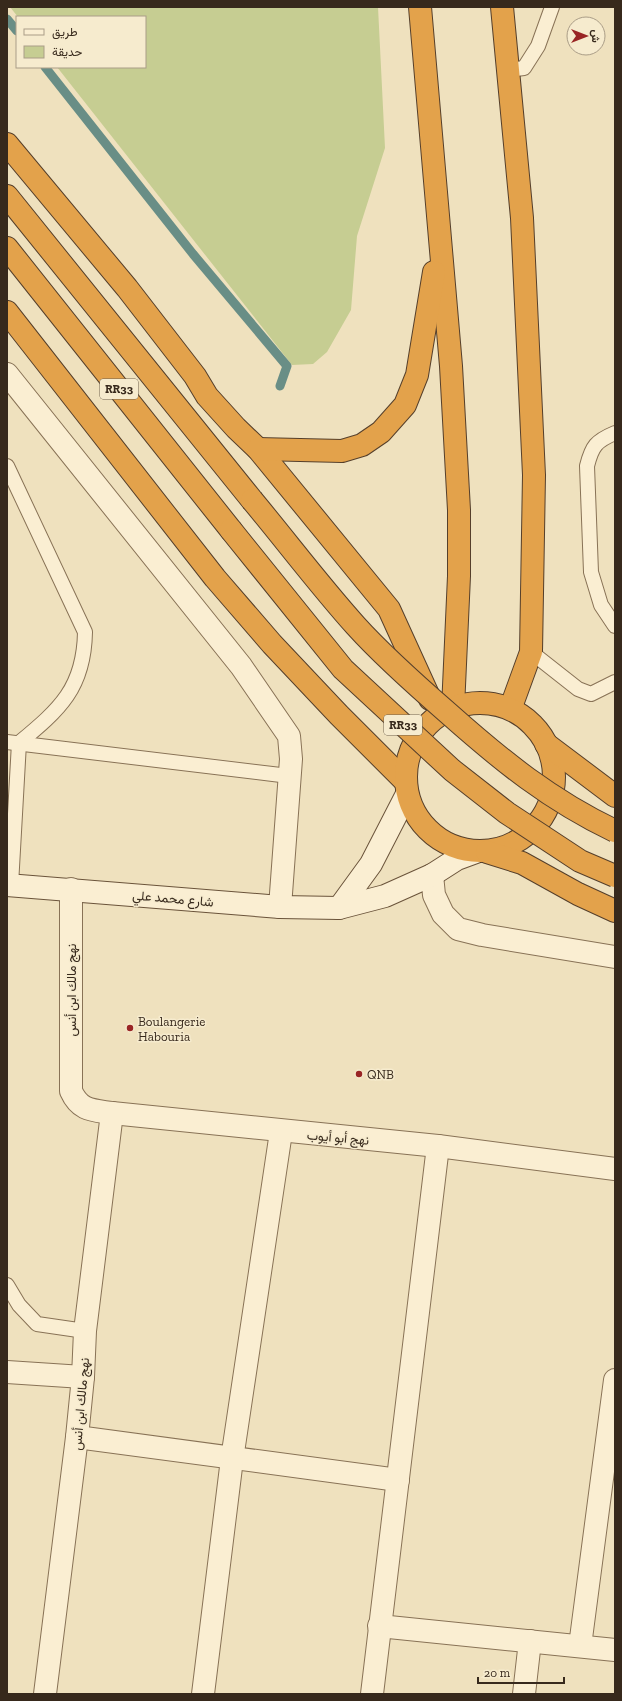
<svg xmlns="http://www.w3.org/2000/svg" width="622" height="1701" viewBox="0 0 622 1701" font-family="'Zilla Slab',Vazirmatn,serif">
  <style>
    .green { fill: #c6cd92 }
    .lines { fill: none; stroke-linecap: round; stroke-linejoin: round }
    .stream { stroke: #698e86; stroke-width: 9 }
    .lane-casing { stroke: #887256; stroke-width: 16 }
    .street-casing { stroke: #887256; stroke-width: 24 }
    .secondary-casing { stroke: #6a533a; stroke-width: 24 }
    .highway-casing { stroke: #553f2b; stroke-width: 24 }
    .lane { stroke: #faeed2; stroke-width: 14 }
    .street { stroke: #faeed2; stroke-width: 22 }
    .secondary { stroke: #faeed2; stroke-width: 22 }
    .highway { stroke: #e3a24b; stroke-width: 22 }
    .highway-bridge-casing { stroke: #553f2b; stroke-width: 24; stroke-linecap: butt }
    .highway-bridge { stroke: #e3a24b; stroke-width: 22 }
    .poi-dot { fill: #992525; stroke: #f6ebce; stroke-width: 1.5 }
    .labels { text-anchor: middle; stroke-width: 3; stroke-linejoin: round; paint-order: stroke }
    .shield { fill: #f6ebce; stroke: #706351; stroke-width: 1 }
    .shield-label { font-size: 12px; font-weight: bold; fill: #37291c }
    .street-label { font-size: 13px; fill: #37291c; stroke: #f6ebce }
    .poi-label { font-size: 13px; fill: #37291c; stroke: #f6ebce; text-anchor: start }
  </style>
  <rect width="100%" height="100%" fill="#efe1be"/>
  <path class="green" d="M10,7H378L385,148L357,236L351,310L327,352L313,364L292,365L57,67H145V17H18Z"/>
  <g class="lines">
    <g class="stream">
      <path d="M7,19L17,31"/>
      <path d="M45,67L193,254L287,366L280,386"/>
    </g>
    <defs>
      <g id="lane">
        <path d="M508,70L524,68L538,46L552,7"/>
        <path d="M615,433C596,441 592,446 587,466L591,572L601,605L615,626"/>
        <path d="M7,466L85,632C84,688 60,709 19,743L11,885"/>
        <path d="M531,652L578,689L591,694L615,682"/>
        <path d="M7,742L289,776"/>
        <path d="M7,1285L19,1305L37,1324L85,1331"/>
      </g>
      <g id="street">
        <path d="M7,374L241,666L289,736L291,759L280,907"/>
        <path d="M432,875L434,895L443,914L458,929L482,935L615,957"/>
        <path d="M71,889V1091C80,1111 92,1110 112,1113L438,1146L615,1169"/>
        <path d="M7,1372L83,1377"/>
        <path d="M77,1437L398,1480"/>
        <path d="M379,1626L615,1650"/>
        <path d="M580,1646L615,1380"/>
        <path d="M45,1694L77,1437L83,1377L85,1331L112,1113"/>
        <path d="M203,1694L232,1459L281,1132"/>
        <path d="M372,1694L438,1146"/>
        <path d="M524,1694L530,1641"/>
      </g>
      <g id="secondary">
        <path d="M7,885L280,907L339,908L385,896L432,875L457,859L476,852"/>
        <path d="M339,908L371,864L407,794"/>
      </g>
      <g id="highway">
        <path d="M420,7L451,366L459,510V576L453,708"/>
        <path d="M502,7L522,218L534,475L531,652L511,707"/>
        <path d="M7,144L127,288L195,376L207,396L236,428L258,449L389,609L430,699"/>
        <path d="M7,196L252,500"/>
        <path d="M7,248L231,530"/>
        <path d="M7,312L215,578L272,644L339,715L406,782"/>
        <path d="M258,449L342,451L362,445L381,432L405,405L417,375L434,272"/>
        <circle cx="480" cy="777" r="74"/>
        <path d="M546,744L615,796"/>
        <path d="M487,852L522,863L578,894L615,911"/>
      </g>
    </defs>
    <use href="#lane" class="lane-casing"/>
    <use href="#street" class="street-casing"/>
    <use href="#secondary" class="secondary-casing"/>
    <use href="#highway" class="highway-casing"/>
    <use href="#lane" class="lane"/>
    <use href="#street" class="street"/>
    <use href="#secondary" class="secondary"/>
    <use href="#highway" class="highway"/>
    <defs>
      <g id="highway-bridge">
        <path d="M252,500C287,542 320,586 356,626C384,657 417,686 448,713C502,761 550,800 615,831"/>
        <path d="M231,530L343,669L452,770L507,813L580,861L615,876"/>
      </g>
    </defs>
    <use href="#highway-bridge" class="highway-bridge-casing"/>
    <use href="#highway-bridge" class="highway-bridge"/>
  </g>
  <g class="poi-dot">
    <circle cx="130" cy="1028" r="4"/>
    <circle cx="359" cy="1074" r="4"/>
  </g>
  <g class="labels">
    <g class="shield">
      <rect x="100" y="379" width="38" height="20" rx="3"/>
      <rect x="384" y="715" width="38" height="20" rx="3"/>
    </g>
    <g class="shield-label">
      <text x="119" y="393">RR33</text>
      <text x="403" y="729">RR33</text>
    </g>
    <g class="street-label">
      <text transform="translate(173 898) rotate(5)" y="5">شارع محمد علي</text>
      <text transform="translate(71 990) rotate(-90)" y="5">نهج مالك ابن أنس</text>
      <text transform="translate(338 1137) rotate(5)" y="5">نهج أبو أيوب</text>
      <text transform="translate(80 1404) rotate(-85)" y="5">نهج مالك ابن أنس</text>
    </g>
    <g class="poi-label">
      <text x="138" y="1026">Boulangerie<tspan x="138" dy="15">Habouria</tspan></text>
      <text x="367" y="1079">QNB</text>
    </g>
  </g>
  <rect width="622" height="1701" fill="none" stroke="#37291c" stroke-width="16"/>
  <rect x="16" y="16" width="130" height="52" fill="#f6ebce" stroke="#aa9d87"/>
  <rect x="24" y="29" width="20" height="6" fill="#faeed2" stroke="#aa9d87"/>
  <text x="52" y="36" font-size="12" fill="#37291c">طريق</text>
  <rect x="24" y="46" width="20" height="12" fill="#c6cd92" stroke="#aa9d87"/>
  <text x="52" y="56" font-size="12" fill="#37291c">حديقة</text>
  <g transform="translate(586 36) rotate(90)"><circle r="19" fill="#f6ebce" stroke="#aa9d87"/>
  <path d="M0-3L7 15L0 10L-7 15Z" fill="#992525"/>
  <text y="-6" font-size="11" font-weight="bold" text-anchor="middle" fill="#37291c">ش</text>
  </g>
  <path d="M478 1677v6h86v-6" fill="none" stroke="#37291c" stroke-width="2"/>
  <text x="484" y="1677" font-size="12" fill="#37291c" stroke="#f6ebce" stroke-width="3" paint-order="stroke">20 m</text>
</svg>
